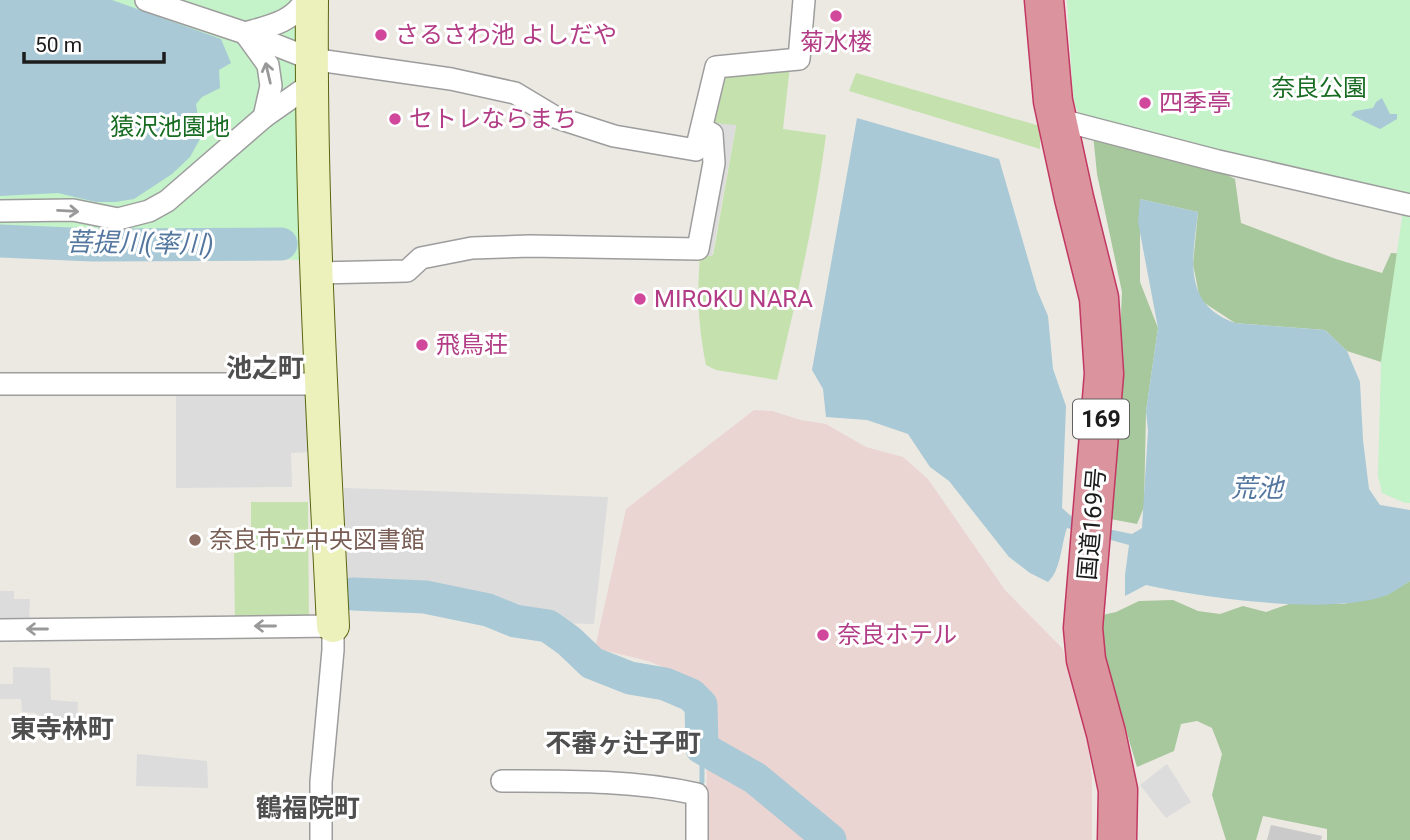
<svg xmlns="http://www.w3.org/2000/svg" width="1410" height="840" viewBox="0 0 1410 840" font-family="Roboto,'Noto Sans JP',sans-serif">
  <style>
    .commercial { fill: #ebd5d3 }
    .religious { fill: #cacaca }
    .grass { fill: #c5e1ae }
    .forest { fill: #a7c79c }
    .park { fill: #c4f2c9 }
    .parking { fill: #dcdcdc }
    .water { fill: #a8c9d5 }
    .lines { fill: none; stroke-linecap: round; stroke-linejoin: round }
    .stream { stroke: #a8c9d5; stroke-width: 5 }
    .river { stroke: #a8c9d5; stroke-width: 33 }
    .street-casing { stroke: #9d9d9d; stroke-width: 24 }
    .secondary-casing { stroke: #586511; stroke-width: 34 }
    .highway-casing { stroke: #c23862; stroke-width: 41 }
    .street { stroke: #fff; stroke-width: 21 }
    .secondary { stroke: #ecf1bc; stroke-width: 32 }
    .highway { stroke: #db939d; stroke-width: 38 }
    .oneway { stroke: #999 }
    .hotel-dot { fill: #d1479c; stroke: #fff; stroke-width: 2.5 }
    .education-dot { fill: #8d6e63; stroke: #fff; stroke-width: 2.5 }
    .labels { text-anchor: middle; stroke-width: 6; stroke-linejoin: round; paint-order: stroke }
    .shield { fill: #fff; stroke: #606060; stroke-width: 2 }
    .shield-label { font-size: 23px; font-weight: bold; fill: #1c1c1c }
    .hotel-label { font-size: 24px; fill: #b23c85; stroke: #fff; text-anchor: start }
    .park-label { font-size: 24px; fill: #186c22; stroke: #fff }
    .street-label { font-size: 24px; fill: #1c1c1c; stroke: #fff }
    .education-label { font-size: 24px; fill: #785e54; stroke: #fff; text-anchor: start }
    .water-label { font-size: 26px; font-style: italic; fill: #54779f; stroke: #fff }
    .neighbourhood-label { font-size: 26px; font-weight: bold; fill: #4f4f4f; stroke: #fff }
  </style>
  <rect width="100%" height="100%" fill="#ece9e3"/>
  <path class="commercial" d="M754,410L772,411L801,420L826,424L866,447L903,457L928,479L1005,590L1062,648L1084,707L1092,779V840H707L706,697L687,677L648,661L595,648L626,509Z"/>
  <path class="religious" d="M1271,825L1322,836L1321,840H1267Z"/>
  <g class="grass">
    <path d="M790,66L783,129L826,135C815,218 797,299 777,380L716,370L706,365C698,324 697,297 700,255H713L736,126L713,123L725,73Z"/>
    <path d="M856,73L1040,126V149L849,91Z"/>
    <path d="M251,502H308L309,626H235L234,546L251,545Z"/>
  </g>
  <g class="forest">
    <path d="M1093,134L1214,168L1235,179L1241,223L1336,259L1382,273L1391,253L1410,254V342L1381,362L1347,351L1325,330L1235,323L1200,300L1193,264L1198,212L1140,199V282L1158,328L1146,411L1144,507L1137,524L1105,518L1119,365L1122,292L1097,174Z"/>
    <path d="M1410,581V840H1327V829L1263,816L1256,840H1226L1212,795L1222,754L1212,728L1197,721L1181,724L1174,751L1137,767L1124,723L1098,674L1094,617L1116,612L1139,601L1173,600L1198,611L1220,614L1243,606L1266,612L1292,603L1343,604L1387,595Z"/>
  </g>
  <g class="park">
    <path d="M0,0H294L299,125V260L0,246Z"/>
    <path d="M1067,0H1410V503H1405L1382,493L1378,476L1381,362L1405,197L1082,116L1075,107L1073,96Z"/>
  </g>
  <g class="parking">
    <path d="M713,123L736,125L712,256H704Z"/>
    <path d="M176,392H311L312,452L291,453L292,487L176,488Z"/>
    <path d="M344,488L608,497L594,624L517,622L466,606L347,598Z"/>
    <path d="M0,591H14V599H30L29,624L0,623Z"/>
    <path d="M13,667L50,668L51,700L78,702L77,721H48L35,713L22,712L21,699H0V684H13Z"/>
    <path d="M137,754L207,761L208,788L136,786Z"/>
    <path d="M1167,764L1191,802L1166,818L1140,785Z"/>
  </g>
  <g class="water">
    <path d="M0,0H112L221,39L231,63L219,70L220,88L202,97L196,104L201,137L190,157L172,174L134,199L115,202H96L58,193L0,196Z"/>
    <path d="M1382,98L1390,114H1397V119L1380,129L1351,115L1355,111L1373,108L1376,102Z"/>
    <path d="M857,118L999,159L1037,290L1048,316L1053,369L1066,406L1062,508L1079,523L1132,534L1142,528L1148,431L1146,411L1158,328L1138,222L1140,199L1198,212C1193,257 1181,304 1235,323L1325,330L1347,351L1360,382L1363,440L1369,489L1380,505L1410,510V581C1403,585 1395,592 1387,595C1334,616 1203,598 1146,585L1125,596V575L1129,545L1067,528C1061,545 1061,570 1048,582L1030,573L1009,557L949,481L930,467L908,434L867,420L826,417L823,389L812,370Z"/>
  </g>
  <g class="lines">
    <path class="stream" d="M697,790L702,782V748"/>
    <g class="river">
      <path d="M0,241L93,245L281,244"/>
      <path d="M353,594L425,597L488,610L515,621L548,626L569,641L592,663L630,678L665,684L691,695L701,705L702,748L755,778L830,840"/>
    </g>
    <defs>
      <g id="street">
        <path d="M146,0L245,33L311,59L451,79L515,93L555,117L614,136L696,150L716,67L799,59L804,0"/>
        <path d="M264,117L311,84"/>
        <path d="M1057,119L1218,161L1410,205"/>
        <path d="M0,211L73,210L118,219L149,211L167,201L264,117L271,86L268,65L245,33C266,27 294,22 305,0"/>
        <path d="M317,273L407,271L421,258L472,248L530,246L698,249L714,163L712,134L703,129"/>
        <path d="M0,384H322"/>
        <path d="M0,630L333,626V650L321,782V840"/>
        <path d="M502,781C567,781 634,780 697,794V840"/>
      </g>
      <path id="secondary" d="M312,0C310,209 323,417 333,626"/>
      <path id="highway" d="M1044,0L1053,101L1074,198L1099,298L1104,374L1083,628L1086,660L1106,733L1118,790L1117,840"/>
    </defs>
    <use href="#street" class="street-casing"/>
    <use href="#secondary" class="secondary-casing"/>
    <use href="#highway" class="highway-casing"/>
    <use href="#street" class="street"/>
    <use href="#secondary" class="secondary"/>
    <use href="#highway" class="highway"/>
  </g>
  <defs><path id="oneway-shaft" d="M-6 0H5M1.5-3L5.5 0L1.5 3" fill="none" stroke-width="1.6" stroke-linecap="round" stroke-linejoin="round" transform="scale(1.75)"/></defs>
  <g class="oneway">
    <use href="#oneway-shaft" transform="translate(268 73) rotate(-103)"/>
    <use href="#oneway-shaft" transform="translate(68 211) rotate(3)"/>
    <use href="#oneway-shaft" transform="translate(265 626) rotate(180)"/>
    <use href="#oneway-shaft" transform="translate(37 629) rotate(180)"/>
  </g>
  <g class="hotel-dot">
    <circle cx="836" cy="16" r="7"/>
    <circle cx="381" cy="35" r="7"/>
    <circle cx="1145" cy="103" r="7"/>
    <circle cx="395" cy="119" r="7"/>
    <circle cx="640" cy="299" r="7"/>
    <circle cx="422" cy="345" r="7"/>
    <circle cx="823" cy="635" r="7"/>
  </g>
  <circle class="education-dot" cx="195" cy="540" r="7"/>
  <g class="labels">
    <rect class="shield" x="1073" y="399.5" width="56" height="39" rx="5"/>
    <g class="shield-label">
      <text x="1101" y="427">169</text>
    </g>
    <g class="hotel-label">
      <text x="395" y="43">さるさわ池 よしだや</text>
      <text x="836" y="50" text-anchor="middle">菊水楼</text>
      <text x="1159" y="111">四季亭</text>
      <text x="409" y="127">セトレならまち</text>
      <text x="654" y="307">MIROKU NARA</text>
      <text x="436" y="353">飛鳥荘</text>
      <text x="837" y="643">奈良ホテル</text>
    </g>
    <g class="park-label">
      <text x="1319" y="96">奈良公園</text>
      <text x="170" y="135">猿沢池園地</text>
    </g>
    <g class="street-label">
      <text transform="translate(1092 524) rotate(-85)" y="8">国道169号</text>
    </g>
    <g class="education-label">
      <text x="209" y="548">奈良市立中央図書館</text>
    </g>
    <g class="water-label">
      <text transform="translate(140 243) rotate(1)" y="9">菩提川(率川)</text>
      <text x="1257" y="497">荒池</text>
    </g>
    <g class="neighbourhood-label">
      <text x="265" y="377">池之町</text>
      <text x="62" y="738">東寺林町</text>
      <text x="623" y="752">不審ヶ辻子町</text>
      <text x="308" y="817">鶴福院町</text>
    </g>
  </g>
  <path d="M24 52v10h140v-10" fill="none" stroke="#1c1c1c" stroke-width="3.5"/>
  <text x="35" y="52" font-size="21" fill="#1c1c1c" stroke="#ffffff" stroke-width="5" paint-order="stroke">50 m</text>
</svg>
